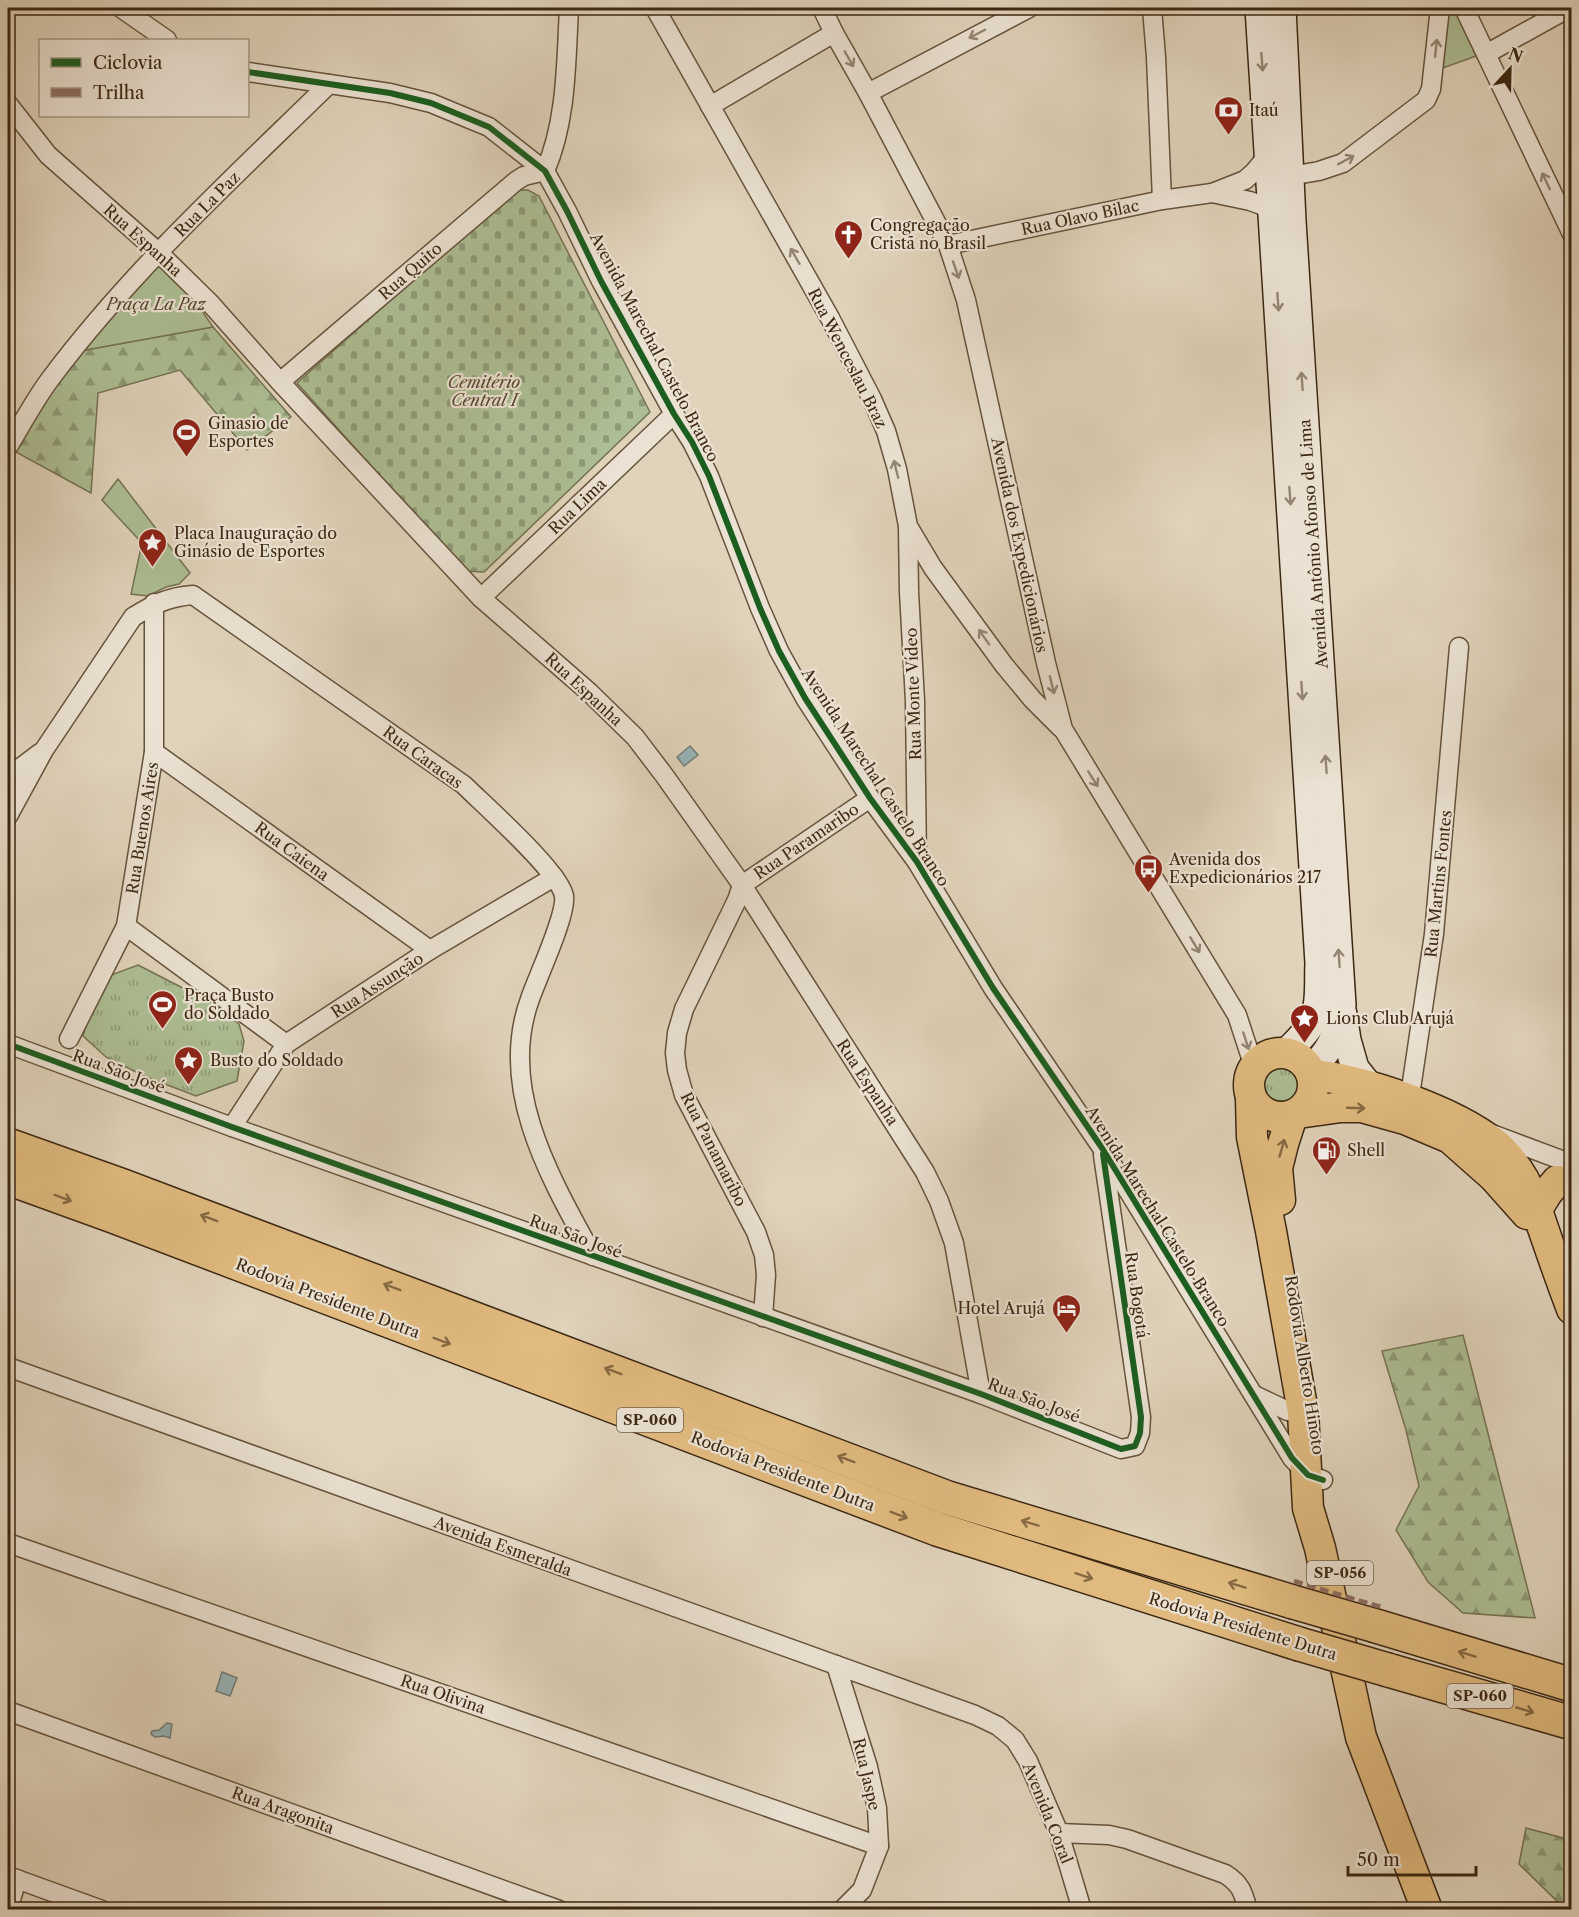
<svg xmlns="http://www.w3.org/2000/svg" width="1579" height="1917" viewBox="0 0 1579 1917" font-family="'Libre Caslon Text',serif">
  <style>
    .grass { fill: url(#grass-tufts); stroke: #757353; stroke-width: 1.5 }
    .forest { fill: url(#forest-firs); stroke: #757353; stroke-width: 1.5 }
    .cemetery { fill: url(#cemetery-stones); stroke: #757353; stroke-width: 1.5 }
    .park { fill: #adbe94; stroke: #757353; stroke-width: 1.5 }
    .water { fill: #97b6ba; stroke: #737d77; stroke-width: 1.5 }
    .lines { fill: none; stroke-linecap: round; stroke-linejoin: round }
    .street-casing { stroke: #66533c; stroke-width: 21 }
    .secondary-casing { stroke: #3d2812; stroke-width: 30 }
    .primary-casing { stroke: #3d2812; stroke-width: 33 }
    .highway-casing { stroke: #3d2812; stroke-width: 36 }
    .street { stroke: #ebe2d3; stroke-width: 18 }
    .secondary { stroke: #ebe2d3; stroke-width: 27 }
    .primary { stroke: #e0ba7e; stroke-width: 30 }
    .highway { stroke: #e0ba7e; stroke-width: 33 }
    .highway-bridge-casing { stroke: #3d2812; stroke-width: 36; stroke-linecap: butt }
    .highway-bridge { stroke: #e0ba7e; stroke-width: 33 }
    .quiet { stroke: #8d6e63; stroke-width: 4.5; stroke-dasharray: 9 4.5; stroke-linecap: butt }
    .cycleway-casing { stroke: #ebe2d3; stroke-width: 10 }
    .cycleway { stroke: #1b5e20; stroke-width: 6 }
    .oneway { stroke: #948572 }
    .oneway2 { stroke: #866a43 }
    .labels { text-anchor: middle; stroke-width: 4.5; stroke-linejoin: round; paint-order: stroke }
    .shield { fill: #ebe2d3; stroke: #71604c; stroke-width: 1.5 }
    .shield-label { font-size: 15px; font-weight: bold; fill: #3d2812 }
    .poi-label { font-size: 16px; fill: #3d2812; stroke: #ebe2d3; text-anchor: start }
    .street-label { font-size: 16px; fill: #3d2812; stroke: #ebe2d3 }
    .park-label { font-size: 16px; font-style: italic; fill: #53462c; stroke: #ebe2d3 }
  </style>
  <defs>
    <pattern id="grass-tufts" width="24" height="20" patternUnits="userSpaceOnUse" patternTransform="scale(1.5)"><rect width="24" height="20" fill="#adbe94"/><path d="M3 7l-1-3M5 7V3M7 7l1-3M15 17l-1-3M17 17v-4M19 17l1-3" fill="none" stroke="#8e9a77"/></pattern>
    <pattern id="forest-firs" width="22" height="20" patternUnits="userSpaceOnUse" patternTransform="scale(1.5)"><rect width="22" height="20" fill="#adbe94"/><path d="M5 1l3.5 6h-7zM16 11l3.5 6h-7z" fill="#8e9a77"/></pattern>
    <pattern id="cemetery-stones" width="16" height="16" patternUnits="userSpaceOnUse" patternTransform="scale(1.5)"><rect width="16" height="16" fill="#adbe94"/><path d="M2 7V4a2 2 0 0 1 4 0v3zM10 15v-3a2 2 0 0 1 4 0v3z" fill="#8e9a77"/></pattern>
  </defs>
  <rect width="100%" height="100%" fill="#e0d3bb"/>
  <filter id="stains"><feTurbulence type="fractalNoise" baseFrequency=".00333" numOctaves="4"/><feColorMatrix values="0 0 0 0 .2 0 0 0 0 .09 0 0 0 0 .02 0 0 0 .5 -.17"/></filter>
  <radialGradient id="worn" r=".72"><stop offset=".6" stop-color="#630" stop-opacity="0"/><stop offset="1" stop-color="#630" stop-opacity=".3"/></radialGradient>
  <g class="grass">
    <path d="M138,965L212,1003L239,1024L244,1041L237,1081L196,1096L144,1076L106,1057L83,1036L93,1003L111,975Z"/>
    <circle cx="1282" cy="1080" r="21"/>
  </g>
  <g class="forest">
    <path d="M213,327L291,417L247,450L180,370L98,393L91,493L14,451L55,377L80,351Z"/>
    <path d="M1463,1335L1535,1618L1463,1613L1428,1582L1396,1530L1419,1486L1406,1430L1382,1351Z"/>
    <path d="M1526,1828L1571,1840V1909H1565L1519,1864Z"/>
  </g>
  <path class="cemetery" d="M515,190H528L539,196L650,412L484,572L465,571L297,383Z"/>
  <g class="park">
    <path d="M1444,8H1457L1476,56L1440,69Z"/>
    <path d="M152,254L185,286L213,327L80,351Z"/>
    <path d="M118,479L190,573L179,584L166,587L148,596L131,594L142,543L102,500Z"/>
  </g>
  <g class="water">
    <path d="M690,746L698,755L684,766L677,757Z"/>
    <path d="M222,1672L237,1678L230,1696L216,1691Z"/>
    <path d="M167,1723L172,1724L170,1738L164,1736L155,1737L151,1734L152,1731L159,1730Z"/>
  </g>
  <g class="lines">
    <defs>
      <g id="street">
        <path d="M121,8L167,40"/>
        <path d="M655,8L830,318L872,399L886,431L897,469L908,526L933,568L1004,665L1033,700L1061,728"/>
        <path d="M822,8L834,33L868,93L948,245L966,300L1046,663L1063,729L1237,1015L1254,1067"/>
        <path d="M1152,8L1156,57L1162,200"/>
        <path d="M1464,8L1572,234"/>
        <path d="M1486,54L1569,8"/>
        <path d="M248,72L390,93L431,103L489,127L545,171L567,211L601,281L674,414L692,442L709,476L760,608L779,651L805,698L870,798L917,862L993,988L1102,1148L1292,1458L1308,1475L1323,1480"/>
        <path d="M868,93L1029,8"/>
        <path d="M8,104L48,155L158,252L210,303L280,382L481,598L589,692L635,737L664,775L742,885L925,1172L939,1201L954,1243L981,1394"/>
        <path d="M710,106L834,33"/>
        <path d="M545,171C567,121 566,62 569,8"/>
        <path d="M1290,176L1319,171L1343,163L1426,100L1431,89L1440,8"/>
        <path d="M1212,193L1250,201L1272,209"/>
        <path d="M948,245L1162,200L1212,193L1245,180L1254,172L1269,154"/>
        <path d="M280,382L516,181L524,176L545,171"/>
        <path d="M8,447C22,424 35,399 51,378C132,270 233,178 329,84"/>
        <path d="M908,528L909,592L915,701L917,862"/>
        <path d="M481,598L674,414"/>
        <path d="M154,752L430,950"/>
        <path d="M8,777L40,753"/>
        <path d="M8,816L44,750L133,617C154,604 168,597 193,595L464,785C484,805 560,872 564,896C567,915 537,978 530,999C497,1089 551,1179 593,1256"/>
        <path d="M126,926L286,1044"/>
        <path d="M69,1039L126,926L154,752V603"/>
        <path d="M8,1044L232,1127L981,1394L1121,1449L1135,1446L1140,1433L1141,1417L1103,1155"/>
        <path d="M1408,1109L1434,934L1459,647"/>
        <path d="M232,1127L286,1044L430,950L554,877"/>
        <path d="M1492,1134L1572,1164"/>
        <path d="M763,1317L766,1275L764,1255L756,1232L684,1095L677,1070L675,1053L677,1033L684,1009L737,900L742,885L870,798"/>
        <path d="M8,1367L975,1715L998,1726L1015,1740L1028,1761L1059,1833L1082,1910"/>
        <path d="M1254,1395L1288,1411L1303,1412"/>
        <path d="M8,1543L879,1846"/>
        <path d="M836,1665L868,1767L877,1808L879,1846L862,1890L842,1910"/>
        <path d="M8,1711L559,1910"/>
        <path d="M1059,1833L1109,1835L1127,1839L1225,1874C1241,1884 1243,1892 1248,1910"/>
        <path d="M8,1876L102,1910"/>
        <path d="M8,1910L17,1879"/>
      </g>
      <g id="secondary">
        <path d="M1259,8L1319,963C1318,982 1321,1007 1311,1024C1305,1035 1294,1044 1286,1053"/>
        <path d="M1282,8L1292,221L1342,1005C1335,1037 1334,1047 1310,1070"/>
        <path d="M1343,1014L1347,1040L1355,1068L1370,1087"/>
      </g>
      <g id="primary">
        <circle cx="1281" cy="1085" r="32"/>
        <path d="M1312,1075C1364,1080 1454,1111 1495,1144C1506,1153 1517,1168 1524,1180C1533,1196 1538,1214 1544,1231C1553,1257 1562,1283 1572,1309"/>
        <path d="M1251,1099L1252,1137L1271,1231L1303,1412L1308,1508L1320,1548L1361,1737L1427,1910"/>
        <path d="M1298,1113L1341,1107H1362L1405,1119L1450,1138L1494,1177L1527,1214"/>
        <path d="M1280,1200L1277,1168L1283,1144L1292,1116"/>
        <path d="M1537,1209L1547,1193L1557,1181"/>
      </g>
      <g id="highway">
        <path d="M8,1145L123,1186L948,1498L1293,1602"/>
        <path d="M8,1178L113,1216L937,1529L1299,1644"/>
        <path d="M1376,1626L1572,1685"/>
        <path d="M1388,1670L1572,1723"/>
      </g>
    </defs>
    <use href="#street" class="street-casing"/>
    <use href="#secondary" class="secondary-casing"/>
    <use href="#primary" class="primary-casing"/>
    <use href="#highway" class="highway-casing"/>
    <use href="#street" class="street"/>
    <use href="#secondary" class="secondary"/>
    <use href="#primary" class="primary"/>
    <use href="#highway" class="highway"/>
    <defs>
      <g id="highway-bridge">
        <path d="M1293,1602L1376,1626"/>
        <path d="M1299,1644L1388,1670"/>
      </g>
    </defs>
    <use href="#highway-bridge" class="highway-bridge-casing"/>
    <use href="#highway-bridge" class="highway-bridge"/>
    <path class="quiet" d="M1294,1581L1381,1607"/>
    <defs>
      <g id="cycleway">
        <path d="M248,72L390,93L431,103L489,127L545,171L567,211L601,281L674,414L692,442L709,476L760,608L779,651L805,698L870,798L917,862L993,988L1102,1148L1292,1458L1308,1475L1323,1480"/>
        <path d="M8,1044L232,1127L981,1394L1121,1449L1135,1446L1140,1433L1141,1417L1103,1154"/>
      </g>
    </defs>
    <use href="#cycleway" class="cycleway-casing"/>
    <use href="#cycleway" class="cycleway"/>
  </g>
  <defs><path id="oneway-shaft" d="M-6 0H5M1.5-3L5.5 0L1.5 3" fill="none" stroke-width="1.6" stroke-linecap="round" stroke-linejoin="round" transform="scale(1.5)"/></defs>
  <g class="oneway">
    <use href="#oneway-shaft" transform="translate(977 34) rotate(152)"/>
    <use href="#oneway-shaft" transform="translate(1436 48) rotate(-84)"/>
    <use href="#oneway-shaft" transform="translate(849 59) rotate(60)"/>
    <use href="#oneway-shaft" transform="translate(1262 62) rotate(86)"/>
    <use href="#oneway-shaft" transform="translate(1346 160) rotate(-28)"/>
    <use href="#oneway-shaft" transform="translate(1546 181) rotate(-115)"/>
    <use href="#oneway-shaft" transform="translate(795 256) rotate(-120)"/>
    <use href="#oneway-shaft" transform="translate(956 270) rotate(71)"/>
    <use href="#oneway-shaft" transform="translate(1278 302) rotate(86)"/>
    <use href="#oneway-shaft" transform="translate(1302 381) rotate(-94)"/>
    <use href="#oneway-shaft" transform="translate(896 469) rotate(-104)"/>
    <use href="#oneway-shaft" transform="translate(1290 496) rotate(86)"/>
    <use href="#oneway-shaft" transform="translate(984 637) rotate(-125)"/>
    <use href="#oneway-shaft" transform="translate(1052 685) rotate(76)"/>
    <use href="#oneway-shaft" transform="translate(1302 691) rotate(86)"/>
    <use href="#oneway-shaft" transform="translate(1326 764) rotate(-94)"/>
    <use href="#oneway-shaft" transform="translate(1093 779) rotate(58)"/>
    <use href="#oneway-shaft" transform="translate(1195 945) rotate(59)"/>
    <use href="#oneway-shaft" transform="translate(1339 958) rotate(-94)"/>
    <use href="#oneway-shaft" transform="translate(1246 1041) rotate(72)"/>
  </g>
  <g class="oneway2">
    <use href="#oneway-shaft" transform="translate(1356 1108) rotate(2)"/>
    <use href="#oneway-shaft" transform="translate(1282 1148) rotate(-74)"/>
    <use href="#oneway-shaft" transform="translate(63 1198) rotate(20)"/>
    <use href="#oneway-shaft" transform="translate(209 1218) rotate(-159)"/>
    <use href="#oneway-shaft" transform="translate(392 1287) rotate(-159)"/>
    <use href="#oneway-shaft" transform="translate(442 1341) rotate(21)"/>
    <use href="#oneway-shaft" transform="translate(613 1371) rotate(-159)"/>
    <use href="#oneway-shaft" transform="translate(846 1459) rotate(-159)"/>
    <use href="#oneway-shaft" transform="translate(899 1515) rotate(21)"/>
    <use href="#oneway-shaft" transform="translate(1030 1523) rotate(-163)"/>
    <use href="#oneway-shaft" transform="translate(1084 1576) rotate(18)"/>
    <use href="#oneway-shaft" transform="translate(1237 1585) rotate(-163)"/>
    <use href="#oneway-shaft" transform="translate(1467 1654) rotate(-163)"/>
    <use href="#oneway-shaft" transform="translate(1525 1710) rotate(16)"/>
  </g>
  <defs>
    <symbol id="bank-pin" viewBox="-11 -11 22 30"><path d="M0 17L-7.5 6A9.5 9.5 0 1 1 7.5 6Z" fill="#8f2418" stroke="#ebe2d3"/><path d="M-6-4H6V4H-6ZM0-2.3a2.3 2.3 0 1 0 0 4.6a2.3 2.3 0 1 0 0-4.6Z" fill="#fff"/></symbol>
    <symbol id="church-pin" viewBox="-11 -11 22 30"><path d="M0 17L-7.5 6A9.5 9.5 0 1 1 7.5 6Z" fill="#8f2418" stroke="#ebe2d3"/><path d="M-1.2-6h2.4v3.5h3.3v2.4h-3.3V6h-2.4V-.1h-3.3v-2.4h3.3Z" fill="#fff"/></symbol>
    <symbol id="stadium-pin" viewBox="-11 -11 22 30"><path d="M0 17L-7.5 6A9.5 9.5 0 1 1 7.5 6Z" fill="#8f2418" stroke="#ebe2d3"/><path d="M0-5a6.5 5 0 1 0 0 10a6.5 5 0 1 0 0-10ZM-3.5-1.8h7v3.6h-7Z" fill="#fff"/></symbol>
    <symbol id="sight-pin" viewBox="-11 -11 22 30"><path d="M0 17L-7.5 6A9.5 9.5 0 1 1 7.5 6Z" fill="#8f2418" stroke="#ebe2d3"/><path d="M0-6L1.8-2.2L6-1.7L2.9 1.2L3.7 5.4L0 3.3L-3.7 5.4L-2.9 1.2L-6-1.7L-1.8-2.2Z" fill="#fff"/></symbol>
    <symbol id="bus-pin" viewBox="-11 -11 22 30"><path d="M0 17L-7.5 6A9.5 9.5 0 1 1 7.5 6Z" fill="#8f2418" stroke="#ebe2d3"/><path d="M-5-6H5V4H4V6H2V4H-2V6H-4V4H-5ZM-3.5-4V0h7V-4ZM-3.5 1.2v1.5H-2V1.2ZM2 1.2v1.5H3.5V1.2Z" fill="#fff"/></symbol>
    <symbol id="fuel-pin" viewBox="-11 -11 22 30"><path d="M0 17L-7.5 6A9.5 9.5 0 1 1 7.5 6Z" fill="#8f2418" stroke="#ebe2d3"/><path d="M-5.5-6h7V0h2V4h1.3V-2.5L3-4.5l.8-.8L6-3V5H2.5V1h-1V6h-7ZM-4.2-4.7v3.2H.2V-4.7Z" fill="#fff"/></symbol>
    <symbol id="hotel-pin" viewBox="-11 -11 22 30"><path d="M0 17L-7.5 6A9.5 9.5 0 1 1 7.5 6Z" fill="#8f2418" stroke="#ebe2d3"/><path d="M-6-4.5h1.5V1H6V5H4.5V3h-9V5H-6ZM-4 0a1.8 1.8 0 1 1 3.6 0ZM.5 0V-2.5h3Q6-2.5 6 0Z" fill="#fff"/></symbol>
  </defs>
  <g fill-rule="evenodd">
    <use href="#bank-pin" x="1212" y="94" width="33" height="45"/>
    <use href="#church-pin" x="832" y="218" width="33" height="45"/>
    <use href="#stadium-pin" x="170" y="416" width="33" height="45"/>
    <use href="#sight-pin" x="136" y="526" width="33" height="45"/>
    <use href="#bus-pin" x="1132" y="852" width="33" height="45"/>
    <use href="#stadium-pin" x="146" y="988" width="33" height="45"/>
    <use href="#sight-pin" x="1288" y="1002" width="33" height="45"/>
    <use href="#sight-pin" x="172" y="1044" width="33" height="45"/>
    <use href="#fuel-pin" x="1310" y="1134" width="33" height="45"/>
    <use href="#hotel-pin" x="1050" y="1292" width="33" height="45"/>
  </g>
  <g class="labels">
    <g class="shield">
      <rect x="617" y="1408" width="66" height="24" rx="4.5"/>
      <rect x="1307" y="1561" width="66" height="24" rx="4.5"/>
      <rect x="1447" y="1684" width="66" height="24" rx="4.5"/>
    </g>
    <g class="shield-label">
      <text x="650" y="1425">SP-060</text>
      <text x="1340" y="1578">SP-056</text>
      <text x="1480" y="1701">SP-060</text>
    </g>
    <g class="poi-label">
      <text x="1249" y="116">Itaú</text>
      <text x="870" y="231">Congregação<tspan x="870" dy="18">Cristã no Brasil</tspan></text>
      <text x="208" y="429">Ginasio de<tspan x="208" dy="18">Esportes</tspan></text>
      <text x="174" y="539">Placa Inauguração do<tspan x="174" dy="18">Ginásio de Esportes</tspan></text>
      <text x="1169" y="865">Avenida dos<tspan x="1169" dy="18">Expedicionários 217</tspan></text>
      <text x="184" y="1001">Praça Busto<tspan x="184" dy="18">do Soldado</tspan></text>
      <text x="1326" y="1024">Lions Club Arujá</text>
      <text x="210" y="1066">Busto do Soldado</text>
      <text x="1347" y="1156">Shell</text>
      <text x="1045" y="1314" text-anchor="end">Hotel Arujá</text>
    </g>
    <g class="street-label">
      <text transform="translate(207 204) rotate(-45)" y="6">Rua La Paz</text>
      <text transform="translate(1080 217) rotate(-12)" y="6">Rua Olavo Bilac</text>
      <text transform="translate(143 240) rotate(42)" y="6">Rua Espanha</text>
      <text transform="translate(410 271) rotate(-41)" y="6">Rua Quito</text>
      <text transform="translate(655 347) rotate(62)" y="6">Avenida Marechal Castelo Branco</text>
      <text transform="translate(848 358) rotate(63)" y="6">Rua Wenceslau Braz</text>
      <text transform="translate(577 506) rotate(-44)" y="6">Rua Lima</text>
      <text transform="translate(1313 544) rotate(-94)" y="6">Avenida Antônio Afonso de Lima</text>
      <text transform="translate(1020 545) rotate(78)" y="6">Avenida dos Expedicionários</text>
      <text transform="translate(584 689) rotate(43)" y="6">Rua Espanha</text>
      <text transform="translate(913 694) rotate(-92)" y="6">Rua Monte Vídeo</text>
      <text transform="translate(423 757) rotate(36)" y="6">Rua Caracas</text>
      <text transform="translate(876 777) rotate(57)" y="6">Avenida Marechal Castelo Branco</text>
      <text transform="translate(142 828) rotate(-81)" y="6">Rua Buenos Aires</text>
      <text transform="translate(806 841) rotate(-34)" y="6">Rua Paramaribo</text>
      <text transform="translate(292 851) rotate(36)" y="6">Rua Caiena</text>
      <text transform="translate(1438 884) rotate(-84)" y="6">Rua Martins Fontes</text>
      <text transform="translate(377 985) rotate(-33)" y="6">Rua Assunção</text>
      <text transform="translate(119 1071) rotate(20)" y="6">Rua São José</text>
      <text transform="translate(868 1082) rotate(57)" y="6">Rua Espanha</text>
      <text transform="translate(714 1149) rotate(63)" y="6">Rua Panamaribo</text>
      <text transform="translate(1158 1216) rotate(58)" y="6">Avenida Marechal Castelo Branco</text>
      <text transform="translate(576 1236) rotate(20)" y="6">Rua São José</text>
      <text transform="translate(1137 1295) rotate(82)" y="6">Rua Bogotá</text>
      <text transform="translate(328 1298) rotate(21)" y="6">Rodovia Presidente Dutra</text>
      <text transform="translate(1305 1365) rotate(81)" y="6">Rodovia Alberto Hinoto</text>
      <text transform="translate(1034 1400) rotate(21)" y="6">Rua São José</text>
      <text transform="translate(783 1471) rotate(21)" y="6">Rodovia Presidente Dutra</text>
      <text transform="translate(503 1546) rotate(20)" y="6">Avenida Esmeralda</text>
      <text transform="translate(1243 1626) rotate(17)" y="6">Rodovia Presidente Dutra</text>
      <text transform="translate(443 1694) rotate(19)" y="6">Rua Olivina</text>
      <text transform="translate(867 1774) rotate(77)" y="6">Rua Jaspe</text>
      <text transform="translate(283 1810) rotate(20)" y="6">Rua Aragonita</text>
      <text transform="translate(1048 1813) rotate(68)" y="6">Avenida Coral</text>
    </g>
    <g class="park-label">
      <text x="156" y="310">Praça La Paz</text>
      <text x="484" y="388">Cemitério<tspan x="484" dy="18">Central I</tspan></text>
    </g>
  </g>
  <rect width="1579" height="1917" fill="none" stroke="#e0d3bb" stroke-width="30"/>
  <rect x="9" y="9" width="1561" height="1899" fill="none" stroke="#3d2812" stroke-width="3"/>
  <rect x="15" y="15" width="1549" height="1887" fill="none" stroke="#3d2812" stroke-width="1.5"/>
  <rect x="39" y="39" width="210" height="78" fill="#ebe2d3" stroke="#a59886" stroke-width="1.5"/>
  <rect x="51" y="58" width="30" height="9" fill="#1b5e20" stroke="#a59886" stroke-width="1.5"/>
  <text x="93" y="69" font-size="18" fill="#3d2812">Ciclovia</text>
  <rect x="51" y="88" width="30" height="9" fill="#8d6e63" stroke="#a59886" stroke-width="1.5"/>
  <text x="93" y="99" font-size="18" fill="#3d2812">Trilha</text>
  <g transform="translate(1510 69) rotate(22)" stroke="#ebe2d3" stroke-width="4.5" paint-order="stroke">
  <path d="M0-4.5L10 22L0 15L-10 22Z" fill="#3d2812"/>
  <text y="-9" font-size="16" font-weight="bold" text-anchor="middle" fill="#3d2812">N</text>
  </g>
  <path d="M1348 1866v9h128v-9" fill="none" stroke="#3d2812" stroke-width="3"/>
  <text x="1357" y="1866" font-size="18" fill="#3d2812" stroke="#ebe2d3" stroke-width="4.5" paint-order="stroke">50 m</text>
  <rect width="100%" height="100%" filter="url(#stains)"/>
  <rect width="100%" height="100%" fill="url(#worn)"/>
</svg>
